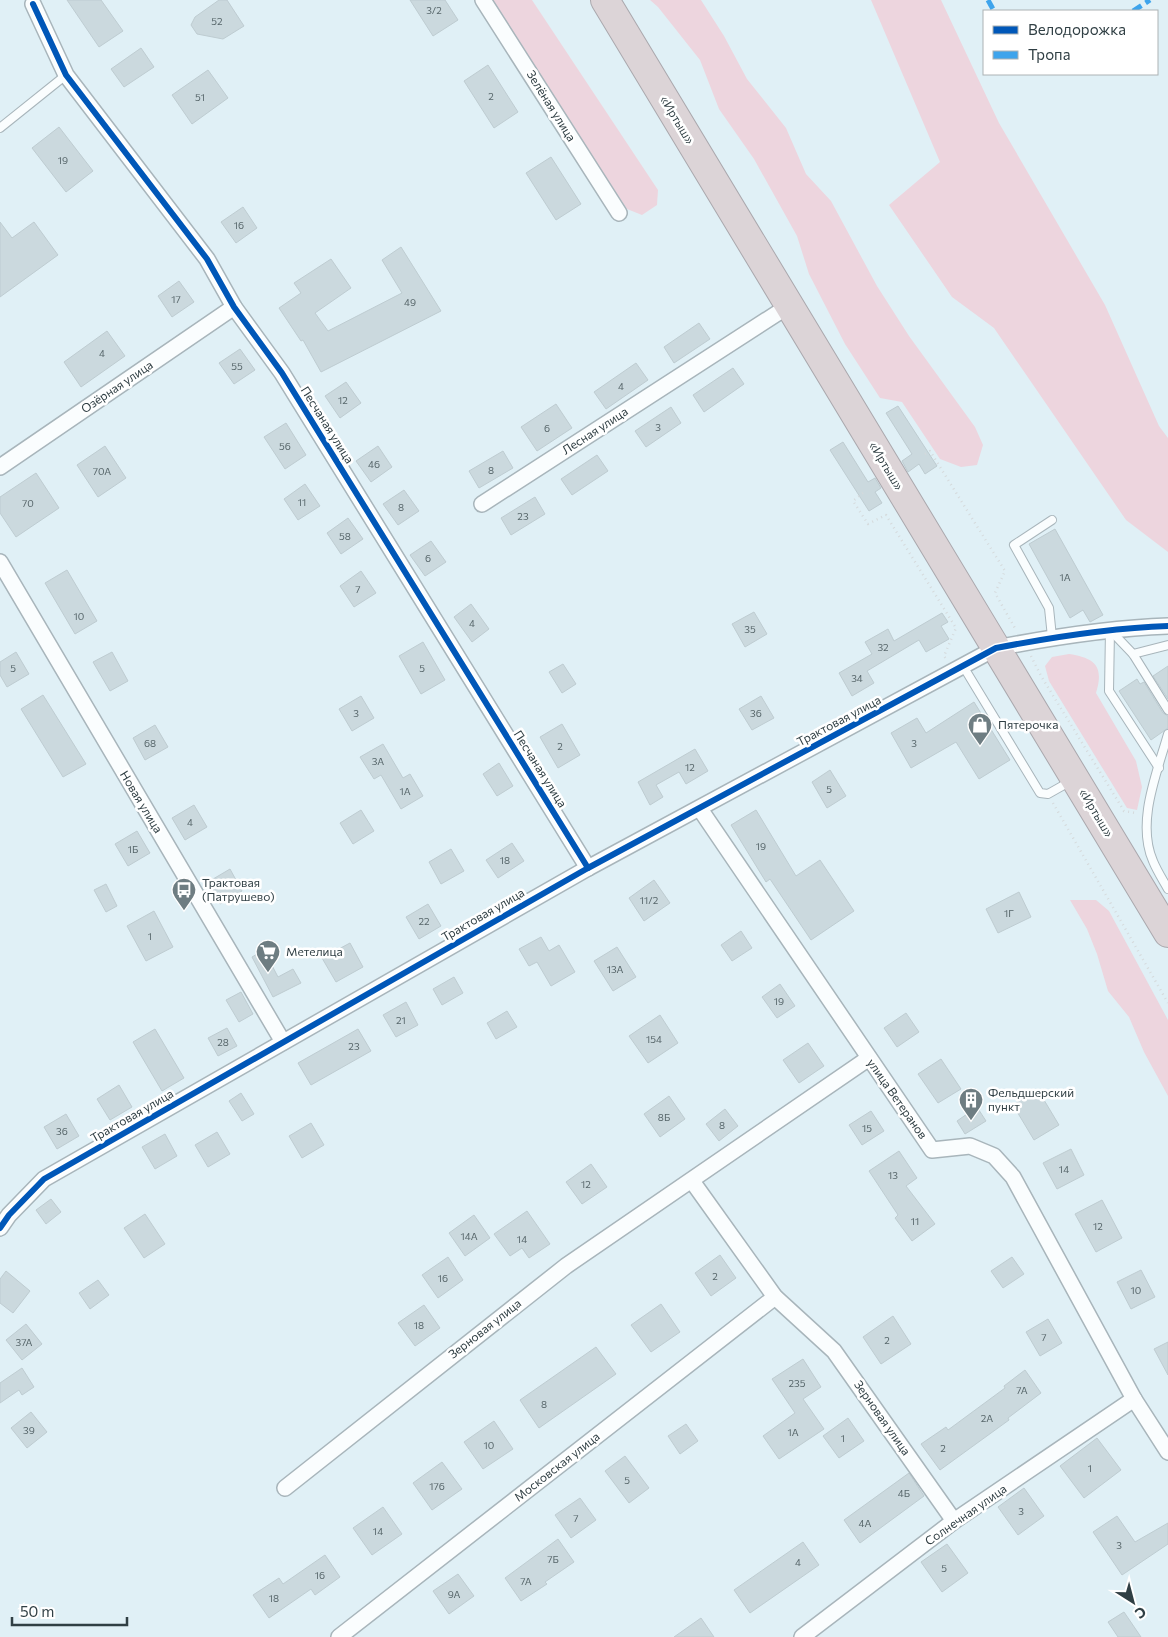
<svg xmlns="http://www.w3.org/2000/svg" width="1168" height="1637" viewBox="0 0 1168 1637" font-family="Commissioner,sans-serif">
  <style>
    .green { fill: #edd5de }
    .building { fill: #cbd9de; stroke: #beccd1 }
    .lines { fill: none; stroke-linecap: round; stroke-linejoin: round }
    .lane-casing { stroke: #a8b5bb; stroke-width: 10 }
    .street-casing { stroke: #a8b5bb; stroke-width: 18 }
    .highway-casing { stroke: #aaa8ad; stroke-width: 30 }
    .path { stroke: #d5dadc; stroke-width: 2.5; stroke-dasharray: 1 4; stroke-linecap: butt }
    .lane { stroke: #fafdfe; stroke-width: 8 }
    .street { stroke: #fafdfe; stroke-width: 15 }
    .highway { stroke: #dcd4d7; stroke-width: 28 }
    .quiet { stroke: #3ea4ec; stroke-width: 5; stroke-dasharray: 10 5; stroke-linecap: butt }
    .cycleway-casing { stroke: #fff; stroke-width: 9 }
    .cycleway { stroke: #0057b8; stroke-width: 6 }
    .labels { text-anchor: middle; stroke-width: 5; stroke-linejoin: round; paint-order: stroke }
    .number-label { font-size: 10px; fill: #57666a }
    .street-label { font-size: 12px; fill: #303f44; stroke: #fff }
    .poi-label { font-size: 12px; fill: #303f44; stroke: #fff; text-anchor: start }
  </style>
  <rect width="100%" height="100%" fill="#e0f0f6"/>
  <g class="green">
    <path d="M491,0H532L658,190L657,205L642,215L627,209L553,99Z"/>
    <path d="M650,0H701L724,36L747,79L786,128L806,174L831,201L877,286L909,336L975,427L983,445L977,465L961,467L940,459L902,402L880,398L845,344L809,274L797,236L754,159L719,109L700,60L658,7Z"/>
    <path d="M871,0H941L999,123L1105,305L1159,426L1168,438V552L1126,520L994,328L952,297L889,205L940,162Z"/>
    <path d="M1069,654C1096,658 1104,667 1096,693L1136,761L1142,787L1137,810L1127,808L1049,681L1045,666L1052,657Z"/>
    <path d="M1070,900H1096L1109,911L1168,1020V1096L1144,1052L1129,1017L1108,991L1097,954L1087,929Z"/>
  </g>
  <g class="building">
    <path d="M67,0H101L123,31L99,47Z"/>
    <path d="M219,0H227L244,26L223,39L197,34L191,25L195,17Z"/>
    <path d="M410,0H445L458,20L433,36Z"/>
    <path d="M141,48L154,67L124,87L111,69Z"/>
    <path d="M488,65L518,112L494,128L464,81Z"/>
    <path d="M208,70L228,98L192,124L172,95Z"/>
    <path d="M59,127L93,171L66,192L32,148Z"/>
    <path d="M551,157L581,204L556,220L526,173Z"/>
    <path d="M243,207L257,228L236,243L221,222Z"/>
    <path d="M0,222L12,238L34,222L58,255L0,297Z"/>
    <path d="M401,247L441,311L321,372L303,340L301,341L279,308L301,293L294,283L331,259L351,288L315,313L328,331L402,293L382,260Z"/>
    <path d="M179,281L194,302L172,317L158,296Z"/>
    <path d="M699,323L710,339L674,363L664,347Z"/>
    <path d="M107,331L125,356L81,387L64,362Z"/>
    <path d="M240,349L255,370L234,384L219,363Z"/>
    <path d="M636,363L648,380L606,409L594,392Z"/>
    <path d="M733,368L744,384L704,412L693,395Z"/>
    <path d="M346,382L361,403L340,418L325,396Z"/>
    <path d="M556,404L572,428L537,451L521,427Z"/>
    <path d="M898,406L937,466L925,474L919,464L908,472L902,461L912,454L886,413Z"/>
    <path d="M671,407L681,423L646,447L635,431Z"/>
    <path d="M286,423L306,455L285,469L264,437Z"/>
    <path d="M843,442L868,482L875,478L881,488L875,492L882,503L869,511L830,450Z"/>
    <path d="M105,446L126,478L98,497L77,465Z"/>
    <path d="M378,446L392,467L371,482L356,461Z"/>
    <path d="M503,451L513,468L479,488L469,471Z"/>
    <path d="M597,455L608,471L572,495L561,479Z"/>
    <path d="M36,473L59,508L16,537L0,513V497Z"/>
    <path d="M305,484L320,506L298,520L284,499Z"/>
    <path d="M404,490L419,511L398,525L383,504Z"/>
    <path d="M535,497L545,514L511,535L501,518Z"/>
    <path d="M348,518L363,539L341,554L327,533Z"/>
    <path d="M1055,529L1103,615L1090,622L1083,610L1070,618L1029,544Z"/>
    <path d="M431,541L446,562L425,576L410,555Z"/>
    <path d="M67,570L97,621L75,634L45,583Z"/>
    <path d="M361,571L376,593L354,607L340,586Z"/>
    <path d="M471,604L489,629L472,642L454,617Z"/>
    <path d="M754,612L767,634L745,647L732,624Z"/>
    <path d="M942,613L948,622L941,626L949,639L926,652L919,640L867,671L874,683L852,696L839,673L872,654L865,642L888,629L894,641Z"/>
    <path d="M423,642L445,680L421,694L399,656Z"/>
    <path d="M16,652L29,674L7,687L0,675V662Z"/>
    <path d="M112,652L128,681L110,691L93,662Z"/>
    <path d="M563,664L576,684L562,693L549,672Z"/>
    <path d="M1168,666V699L1153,676Z"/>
    <path d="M1137,679L1140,684L1144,682L1163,713L1168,716V728L1151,740L1119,691Z"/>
    <path d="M43,695L86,764L63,777L21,709Z"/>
    <path d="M361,696L374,718L352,731L339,709Z"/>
    <path d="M761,696L774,718L752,730L739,709Z"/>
    <path d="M974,702L1010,760L979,779L956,742L911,768L891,733L917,718L926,733Z"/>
    <path d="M562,724L580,755L558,768L540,737Z"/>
    <path d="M155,725L168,747L145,760L133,738Z"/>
    <path d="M383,744L403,778L410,774L423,796L401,809L381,775L374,779L360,757Z"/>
    <path d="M695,749L708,771L686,784L679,772L656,785L663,797L650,805L638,782Z"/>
    <path d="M499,763L513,786L497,796L483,774Z"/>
    <path d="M830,770L846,796L827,808L812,782Z"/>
    <path d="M194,805L207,827L185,840L172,818Z"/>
    <path d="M361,810L374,831L353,844L340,823Z"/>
    <path d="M756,810L796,876L820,860L854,911L811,940L770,879L766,882L731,825Z"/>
    <path d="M137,831L150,853L128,866L115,844Z"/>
    <path d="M512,843L524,861L498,878L486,860Z"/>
    <path d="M451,849L464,871L441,884L429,862Z"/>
    <path d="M230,869L242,891L220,904L208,882Z"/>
    <path d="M654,880L670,903L644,921L629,898Z"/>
    <path d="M106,884L117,906L106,912L94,890Z"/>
    <path d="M1019,892L1031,917L998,933L986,909Z"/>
    <path d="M428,904L441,926L419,939L406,917Z"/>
    <path d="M154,911L173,947L146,961L127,926Z"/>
    <path d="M741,931L752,948L732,961L721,945Z"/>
    <path d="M541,937L549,951L559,945L575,972L551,986L537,962L529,966L519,949Z"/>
    <path d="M350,943L363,967L336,982L322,958Z"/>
    <path d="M617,947L636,977L613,991L594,961Z"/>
    <path d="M264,950L278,977L293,969L301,983L273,997L252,957Z"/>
    <path d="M454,977L463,993L442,1005L433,989Z"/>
    <path d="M780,984L795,1006L777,1018L762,997Z"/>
    <path d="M241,992L253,1014L239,1022L226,1000Z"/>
    <path d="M406,1002L418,1025L396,1037L383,1015Z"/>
    <path d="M507,1011L517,1027L496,1039L487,1023Z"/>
    <path d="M906,1013L919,1032L897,1047L884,1028Z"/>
    <path d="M660,1015L678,1043L648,1063L629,1036Z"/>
    <path d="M227,1028L237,1046L218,1056L208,1038Z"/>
    <path d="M155,1029L184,1078L162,1091L133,1042Z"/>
    <path d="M358,1029L371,1051L311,1085L298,1063Z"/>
    <path d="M808,1043L824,1066L799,1083L783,1060Z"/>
    <path d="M941,1059L961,1089L938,1103L918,1074Z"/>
    <path d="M119,1085L132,1107L110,1120L97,1099Z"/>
    <path d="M1038,1090L1059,1125L1034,1140L1013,1105Z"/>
    <path d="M241,1093L254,1114L242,1121L229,1101Z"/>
    <path d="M669,1096L685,1119L660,1137L644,1114Z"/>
    <path d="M977,1107L986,1121L965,1134L957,1121Z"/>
    <path d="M725,1109L738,1126L719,1141L706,1124Z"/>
    <path d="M871,1111L884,1131L862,1145L849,1125Z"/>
    <path d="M66,1114L79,1136L57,1149L44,1127Z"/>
    <path d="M311,1123L324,1145L302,1158L289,1136Z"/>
    <path d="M217,1132L230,1154L208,1167L195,1145Z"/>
    <path d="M165,1134L177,1156L155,1169L142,1147Z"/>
    <path d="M1071,1149L1084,1175L1057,1189L1043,1163Z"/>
    <path d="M899,1151L917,1178L906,1186L935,1224L912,1241L895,1218L898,1215L869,1171Z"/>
    <path d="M591,1164L607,1187L582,1204L566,1182Z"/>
    <path d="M51,1199L61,1212L46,1224L36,1210Z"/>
    <path d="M1102,1200L1122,1238L1096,1252L1075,1214Z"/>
    <path d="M527,1211L550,1244L529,1258L522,1248L510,1256L494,1234Z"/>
    <path d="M145,1214L165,1244L144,1258L124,1228Z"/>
    <path d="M474,1215L490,1238L465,1256L449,1233Z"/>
    <path d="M720,1255L736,1278L711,1296L695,1273Z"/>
    <path d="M448,1257L463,1280L438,1298L422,1275Z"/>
    <path d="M1012,1257L1024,1274L1003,1288L991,1271Z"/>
    <path d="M1141,1270L1155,1297L1131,1309L1117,1282Z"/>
    <path d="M6,1271L30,1291L13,1313L0,1303V1279Z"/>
    <path d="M98,1280L109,1295L90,1309L79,1293Z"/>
    <path d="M661,1304L680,1332L651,1352L631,1325Z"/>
    <path d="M424,1305L440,1328L415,1346L398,1323Z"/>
    <path d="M893,1316L911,1344L881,1364L863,1337Z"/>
    <path d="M1048,1319L1062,1343L1040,1356L1026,1332Z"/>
    <path d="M26,1324L42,1344L22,1360L6,1340Z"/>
    <path d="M1168,1342V1375L1154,1349Z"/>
    <path d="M596,1347L616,1374L539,1428L520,1400Z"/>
    <path d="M803,1359L821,1387L803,1399L824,1429L779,1459L763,1436L795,1413L772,1379Z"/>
    <path d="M22,1368L34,1387L22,1395L19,1390L0,1403V1383Z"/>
    <path d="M1025,1370L1041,1393L1008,1418L1009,1420L940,1470L921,1444L946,1427L948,1430L1005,1388L1004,1386Z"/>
    <path d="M31,1412L47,1432L27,1448L11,1428Z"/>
    <path d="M848,1418L864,1441L839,1458L823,1436Z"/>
    <path d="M494,1421L513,1449L483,1469L464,1442Z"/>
    <path d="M686,1424L698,1441L680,1454L668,1436Z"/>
    <path d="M1097,1438L1121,1470L1084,1498L1060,1466Z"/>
    <path d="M625,1456L649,1488L629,1503L605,1471Z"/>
    <path d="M442,1462L462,1489L432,1510L413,1483Z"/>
    <path d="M909,1473L924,1496L860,1543L844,1520Z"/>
    <path d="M1024,1488L1044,1516L1018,1535L998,1507Z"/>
    <path d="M580,1498L596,1520L571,1538L555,1515Z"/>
    <path d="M383,1507L402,1534L372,1555L353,1528Z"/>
    <path d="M1117,1516L1135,1542L1168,1523V1544L1122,1575L1093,1532Z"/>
    <path d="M558,1539L574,1562L545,1582L547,1584L521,1601L505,1578Z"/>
    <path d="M803,1542L819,1565L750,1613L734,1590Z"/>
    <path d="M947,1544L968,1573L942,1592L921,1562Z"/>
    <path d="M325,1555L340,1577L315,1595L311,1589L269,1618L253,1595L279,1578L283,1584Z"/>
    <path d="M458,1574L474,1596L449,1614L433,1591Z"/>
    <path d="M1124,1612L1141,1637H1118L1108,1622Z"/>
    <path d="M701,1618L714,1637H674Z"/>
  </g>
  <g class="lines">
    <defs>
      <g id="lane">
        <path d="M0,128L66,75"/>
        <path d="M1052,520L1014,545L1049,608L1052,637"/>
        <path d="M1110,630L1109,691L1159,768"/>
        <path d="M1111,631L1133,654L1168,710"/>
        <path d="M1133,654L1168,645"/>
        <path d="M963,666L1040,793L1048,794L1071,781"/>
        <path d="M1168,734C1157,773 1136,822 1153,861C1157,871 1163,880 1168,889"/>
      </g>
      <g id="street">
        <path d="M483,0L619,213"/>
        <path d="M33,4L66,75L207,259L234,307L282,373L588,868"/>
        <path d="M0,467L234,307"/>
        <path d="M482,504L790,305"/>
        <path d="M0,562L283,1042"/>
        <path d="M700,809L932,1150L970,1146L994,1156L1013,1177L1134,1399L1168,1452"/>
        <path d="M692,1181L775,1297L834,1351L954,1521"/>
        <path d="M0,1228L9,1215L44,1179L588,868L996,648C1053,637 1110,628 1168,626"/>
        <path d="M285,1488L566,1266L869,1058"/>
        <path d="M339,1637L775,1297"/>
        <path d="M802,1637L954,1521L1134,1399"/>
      </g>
      <path id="highway" d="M605,0L1168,933"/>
    </defs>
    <use href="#lane" class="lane-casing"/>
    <use href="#street" class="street-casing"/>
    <use href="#highway" class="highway-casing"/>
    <g class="path">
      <path d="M925,454L930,451L1005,571L995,593L1016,630"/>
      <path d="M863,493L853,501L868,524L886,515L956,628L944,656L946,659"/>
      <path d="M1031,656L1041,676L1124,811L1136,813"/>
      <path d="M1053,803L1168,1003"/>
    </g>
    <use href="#lane" class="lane"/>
    <use href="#street" class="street"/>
    <use href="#highway" class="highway"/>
    <g class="quiet">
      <path d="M988,0L994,11"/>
      <path d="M1133,11L1150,0"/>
    </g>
    <defs>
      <g id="cycleway">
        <path d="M33,4L66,75L207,259L234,307L282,373L588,868"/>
        <path d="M0,1228L9,1215L44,1179L588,868L996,648C1053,637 1110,628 1168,626"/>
      </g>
    </defs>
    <use href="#cycleway" class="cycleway-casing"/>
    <use href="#cycleway" class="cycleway"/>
  </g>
  <defs>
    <symbol id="shop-pin" viewBox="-11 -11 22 30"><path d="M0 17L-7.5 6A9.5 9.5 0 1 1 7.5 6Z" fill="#6e7d82" stroke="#fff"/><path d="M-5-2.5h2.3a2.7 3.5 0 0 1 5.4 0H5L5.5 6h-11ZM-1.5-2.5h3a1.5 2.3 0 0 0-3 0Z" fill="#fff"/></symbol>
    <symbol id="bus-pin" viewBox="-11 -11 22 30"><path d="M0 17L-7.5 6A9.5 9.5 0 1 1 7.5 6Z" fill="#6e7d82" stroke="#fff"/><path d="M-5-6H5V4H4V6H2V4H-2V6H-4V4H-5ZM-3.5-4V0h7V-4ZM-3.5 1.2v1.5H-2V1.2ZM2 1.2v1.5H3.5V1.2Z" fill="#fff"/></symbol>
    <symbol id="supermarket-pin" viewBox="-11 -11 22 30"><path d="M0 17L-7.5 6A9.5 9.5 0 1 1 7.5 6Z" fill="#6e7d82" stroke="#fff"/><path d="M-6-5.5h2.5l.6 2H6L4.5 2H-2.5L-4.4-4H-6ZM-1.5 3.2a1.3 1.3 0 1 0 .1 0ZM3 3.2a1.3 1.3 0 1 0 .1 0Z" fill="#fff"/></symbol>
    <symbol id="building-pin" viewBox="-11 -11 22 30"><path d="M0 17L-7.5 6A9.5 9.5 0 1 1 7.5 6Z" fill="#6e7d82" stroke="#fff"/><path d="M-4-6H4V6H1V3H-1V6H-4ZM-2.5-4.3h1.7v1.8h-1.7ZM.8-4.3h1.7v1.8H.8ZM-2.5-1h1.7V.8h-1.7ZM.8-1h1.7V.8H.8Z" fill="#fff"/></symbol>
  </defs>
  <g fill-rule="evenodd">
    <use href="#shop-pin" x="966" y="711" width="28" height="38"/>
    <use href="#bus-pin" x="170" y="876" width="28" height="38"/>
    <use href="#supermarket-pin" x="254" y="938" width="28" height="38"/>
    <use href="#building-pin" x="957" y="1086" width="28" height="38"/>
  </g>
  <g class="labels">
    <g class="number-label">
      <text x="434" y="14">3/2</text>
      <text x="217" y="25">52</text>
      <text x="491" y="100">2</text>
      <text x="200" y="101">51</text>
      <text x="63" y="164">19</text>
      <text x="239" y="229">16</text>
      <text x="176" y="303">17</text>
      <text x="410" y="306">49</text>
      <text x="102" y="357">4</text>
      <text x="237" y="370">55</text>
      <text x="621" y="390">4</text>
      <text x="343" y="404">12</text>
      <text x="658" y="431">3</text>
      <text x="547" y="432">6</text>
      <text x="285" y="450">56</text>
      <text x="374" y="468">46</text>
      <text x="491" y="474">8</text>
      <text x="102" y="475">70А</text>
      <text x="302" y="506">11</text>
      <text x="28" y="507">70</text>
      <text x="401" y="511">8</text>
      <text x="523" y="520">23</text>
      <text x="345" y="540">58</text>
      <text x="428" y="562">6</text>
      <text x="1065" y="581">1А</text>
      <text x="358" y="593">7</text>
      <text x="79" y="620">10</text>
      <text x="472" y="627">4</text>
      <text x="750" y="633">35</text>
      <text x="883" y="651">32</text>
      <text x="13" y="672">5</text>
      <text x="422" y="672">5</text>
      <text x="857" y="682">34</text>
      <text x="356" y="717">3</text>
      <text x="756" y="717">36</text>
      <text x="150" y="747">68</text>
      <text x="914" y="747">3</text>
      <text x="560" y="750">2</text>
      <text x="378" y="765">3А</text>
      <text x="690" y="771">12</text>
      <text x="829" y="793">5</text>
      <text x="405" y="795">1А</text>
      <text x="190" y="826">4</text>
      <text x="761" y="850">19</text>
      <text x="133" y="853">1Б</text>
      <text x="505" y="864">18</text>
      <text x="649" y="904">11/2</text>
      <text x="1009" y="917">1Г</text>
      <text x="424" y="925">22</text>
      <text x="150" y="940">1</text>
      <text x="615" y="973">13А</text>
      <text x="779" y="1005">19</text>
      <text x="401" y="1024">21</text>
      <text x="654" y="1043">154</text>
      <text x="223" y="1046">28</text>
      <text x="354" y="1050">23</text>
      <text x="664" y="1121">8Б</text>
      <text x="722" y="1129">8</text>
      <text x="867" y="1132">15</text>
      <text x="62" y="1135">36</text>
      <text x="1064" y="1173">14</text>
      <text x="893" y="1179">13</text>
      <text x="586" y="1188">12</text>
      <text x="915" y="1225">11</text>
      <text x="1098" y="1230">12</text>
      <text x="469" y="1240">14А</text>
      <text x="522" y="1243">14</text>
      <text x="715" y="1280">2</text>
      <text x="443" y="1282">16</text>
      <text x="1136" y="1294">10</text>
      <text x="419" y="1329">18</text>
      <text x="1044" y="1341">7</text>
      <text x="887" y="1344">2</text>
      <text x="24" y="1346">37А</text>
      <text x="797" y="1387">235</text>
      <text x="1022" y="1394">7А</text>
      <text x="544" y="1408">8</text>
      <text x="987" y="1422">2А</text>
      <text x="29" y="1434">39</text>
      <text x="793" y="1436">1А</text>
      <text x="843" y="1442">1</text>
      <text x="489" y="1449">10</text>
      <text x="943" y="1452">2</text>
      <text x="1090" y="1472">1</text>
      <text x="627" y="1484">5</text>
      <text x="437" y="1490">176</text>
      <text x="904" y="1497">4Б</text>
      <text x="1021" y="1515">3</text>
      <text x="576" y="1522">7</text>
      <text x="865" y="1527">4А</text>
      <text x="378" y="1535">14</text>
      <text x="1119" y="1549">3</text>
      <text x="553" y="1563">7Б</text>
      <text x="798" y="1566">4</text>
      <text x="944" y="1572">5</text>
      <text x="320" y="1579">16</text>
      <text x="526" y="1585">7А</text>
      <text x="454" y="1598">9А</text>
      <text x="274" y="1602">18</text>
    </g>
    <g class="street-label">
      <text transform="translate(551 106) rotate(58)" y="4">Зелёная улица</text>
      <text transform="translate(677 120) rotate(59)" y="4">«Иртыш»</text>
      <text transform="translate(117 387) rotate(-34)" y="4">Озёрная улица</text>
      <text transform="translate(327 425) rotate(58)" y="4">Песчаная улица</text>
      <text transform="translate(595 431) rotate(-33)" y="4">Лесная улица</text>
      <text transform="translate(886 466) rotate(59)" y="4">«Иртыш»</text>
      <text transform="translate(839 721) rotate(-28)" y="4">Трактовая улица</text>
      <text transform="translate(540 769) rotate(58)" y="4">Песчаная улица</text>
      <text transform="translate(141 802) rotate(59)" y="4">Новая улица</text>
      <text transform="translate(1096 813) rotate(59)" y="4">«Иртыш»</text>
      <text transform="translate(483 915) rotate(-30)" y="4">Трактовая улица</text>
      <text transform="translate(897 1099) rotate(55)" y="4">улица Ветеранов</text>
      <text transform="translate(132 1116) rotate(-30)" y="4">Трактовая улица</text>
      <text transform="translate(485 1329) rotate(-38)" y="4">Зерновая улица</text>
      <text transform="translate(882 1418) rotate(55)" y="4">Зерновая улица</text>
      <text transform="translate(557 1467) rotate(-38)" y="4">Московская улица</text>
      <text transform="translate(966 1515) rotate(-35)" y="4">Солнечная улица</text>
    </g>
    <g class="poi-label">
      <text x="998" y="729">Пятерочка</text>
      <text x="202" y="887">Трактовая<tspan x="202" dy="14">(Патрушево)</tspan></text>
      <text x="286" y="956">Метелица</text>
      <text x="988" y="1097">Фельдшерский<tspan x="988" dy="14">пункт</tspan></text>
    </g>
  </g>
  <rect x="983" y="10" width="175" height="65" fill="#ffffff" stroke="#acb2b4"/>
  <rect x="993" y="26" width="25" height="8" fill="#0057b8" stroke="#acb2b4"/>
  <text x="1028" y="35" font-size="15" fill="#303f44">Велодорожка</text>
  <rect x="993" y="51" width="25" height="8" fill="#3ea4ec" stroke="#acb2b4"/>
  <text x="1028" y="60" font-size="15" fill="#303f44">Тропа</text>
  <g transform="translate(1133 1602) rotate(144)" stroke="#ffffff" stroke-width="4" paint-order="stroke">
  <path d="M0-4L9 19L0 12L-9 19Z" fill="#303f44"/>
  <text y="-8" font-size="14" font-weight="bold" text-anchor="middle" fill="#303f44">С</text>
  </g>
  <path d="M12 1617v8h115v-8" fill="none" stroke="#303f44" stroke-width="2.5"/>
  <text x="20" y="1617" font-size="15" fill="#303f44" stroke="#ffffff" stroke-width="4" paint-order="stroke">50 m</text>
</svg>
